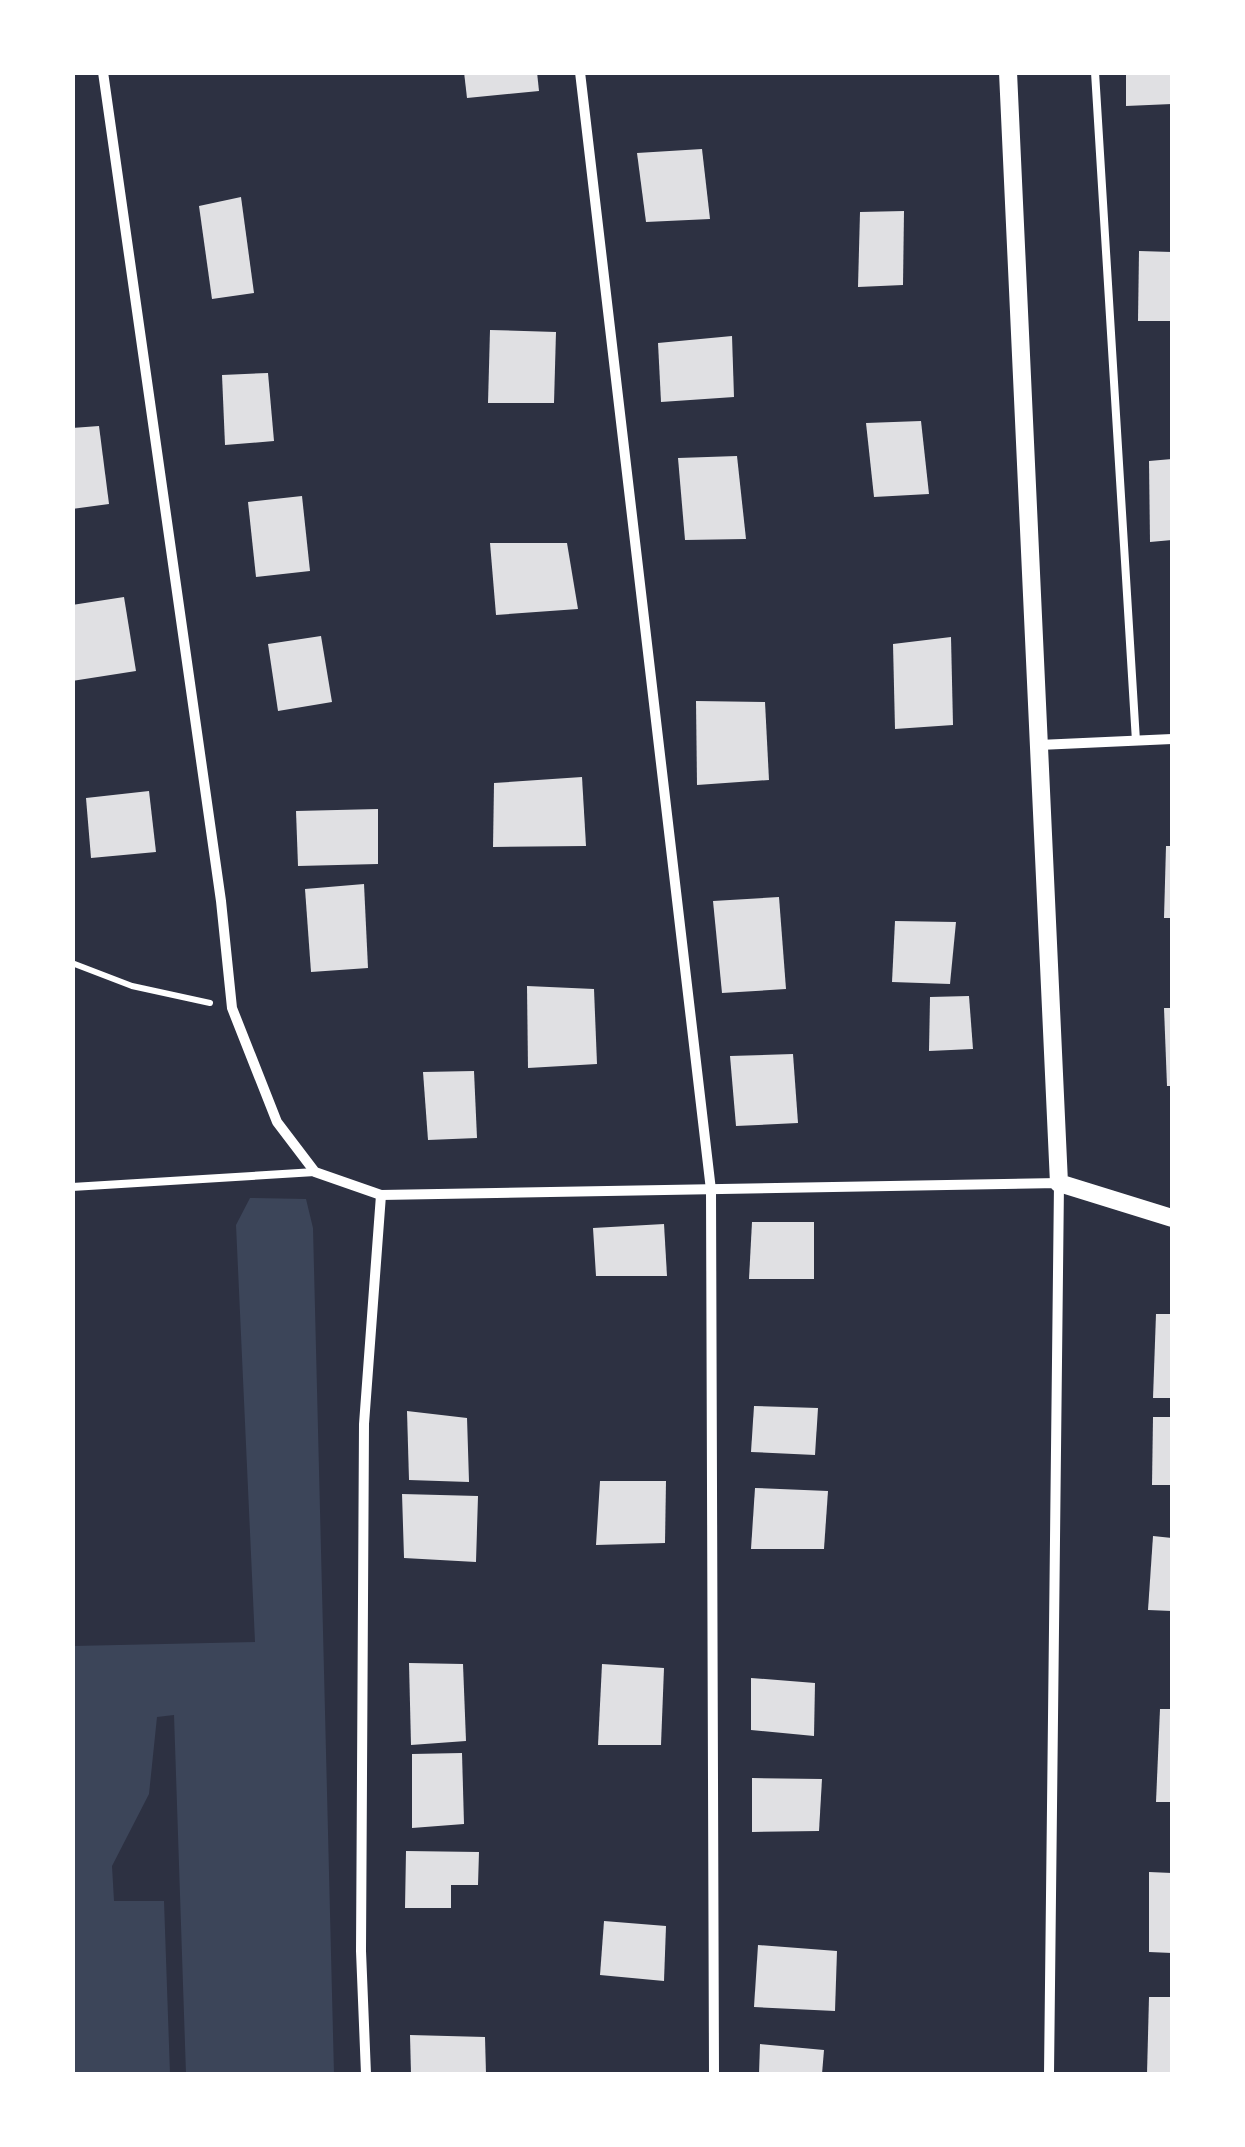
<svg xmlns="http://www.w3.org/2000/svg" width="1245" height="2147" viewBox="0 0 1245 2147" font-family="'Libre Baskerville',serif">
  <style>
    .green { fill: #3c4559 }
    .building { fill: #e0e0e3 }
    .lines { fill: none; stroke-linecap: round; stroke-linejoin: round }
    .path { stroke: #fff; stroke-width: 6 }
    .service { stroke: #fff; stroke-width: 8 }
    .minor { stroke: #fff; stroke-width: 10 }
    .tertiary { stroke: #fff; stroke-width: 18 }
  </style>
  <rect width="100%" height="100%" fill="#2d3142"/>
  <path class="green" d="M250,1198L306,1199L313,1228L334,2074H186L174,1715L157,1717L149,1794L112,1866L114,1901H164L170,2074H73V1646L255,1642L236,1225Z"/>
  <g class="building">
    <path d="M464,72H537L539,91L467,98Z"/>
    <path d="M1126,72H1172V104L1126,106Z"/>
    <path d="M702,149L710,219L646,222L637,153Z"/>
    <path d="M241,197L254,293L212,299L199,206Z"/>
    <path d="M904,211L903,285L858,287L860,212Z"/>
    <path d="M1139,251L1172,252V321H1138Z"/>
    <path d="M490,330L556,332L554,403H488Z"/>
    <path d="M732,336L734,397L661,402L658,343Z"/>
    <path d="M268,373L274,441L225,445L222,375Z"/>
    <path d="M921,421L929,494L874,497L866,423Z"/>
    <path d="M99,426L109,504L72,509V428Z"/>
    <path d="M737,456L746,539L685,540L678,458Z"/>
    <path d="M1172,459V540L1150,542L1149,461Z"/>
    <path d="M302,496L310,571L256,577L248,502Z"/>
    <path d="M490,543H567L578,609L496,615Z"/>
    <path d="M124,597L136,671L72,681V605Z"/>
    <path d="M321,636L332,702L278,711L268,644Z"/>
    <path d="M951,637L953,725L895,729L893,644Z"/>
    <path d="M696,701L765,702L769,780L697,785Z"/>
    <path d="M582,777L586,846L493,847L494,783Z"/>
    <path d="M149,791L156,852L91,858L86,798Z"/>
    <path d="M378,809V864L298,866L296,811Z"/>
    <path d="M1166,846H1172V918H1164Z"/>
    <path d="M364,884L368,968L311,972L305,889Z"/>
    <path d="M779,897L786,989L722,993L713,901Z"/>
    <path d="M895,921L956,922L950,984L892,982Z"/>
    <path d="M527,986L594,989L597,1064L528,1068Z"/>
    <path d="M969,996L973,1049L929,1051L930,997Z"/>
    <path d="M1164,1008H1172V1086H1167Z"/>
    <path d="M793,1054L798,1123L736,1126L730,1056Z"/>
    <path d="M474,1071L477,1138L428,1140L423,1072Z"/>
    <path d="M752,1222H814V1279H749Z"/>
    <path d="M664,1224L667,1276H596L593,1228Z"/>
    <path d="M1156,1314H1172V1398H1153Z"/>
    <path d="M754,1406L818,1408L815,1455L751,1452Z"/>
    <path d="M407,1411L467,1418L469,1482L409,1480Z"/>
    <path d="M1153,1417H1172V1485H1152Z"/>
    <path d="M600,1481H666L665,1543L596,1545Z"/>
    <path d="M755,1488L828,1491L824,1549H751Z"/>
    <path d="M402,1494L478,1496L476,1562L404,1558Z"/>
    <path d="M1153,1536L1172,1538V1611L1148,1610Z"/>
    <path d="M409,1663L463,1664L466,1741L411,1745Z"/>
    <path d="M602,1664L664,1668L661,1745H598Z"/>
    <path d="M751,1678L815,1683L814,1736L751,1730Z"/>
    <path d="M1160,1709H1172V1802H1156Z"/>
    <path d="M462,1753L464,1824L412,1828V1754Z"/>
    <path d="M752,1778L822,1779L819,1831L752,1832Z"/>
    <path d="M406,1851L479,1852L478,1885H451V1908H405Z"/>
    <path d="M1149,1872L1172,1873V1953L1149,1952Z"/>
    <path d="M604,1921L666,1926L664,1981L600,1975Z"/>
    <path d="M758,1945L837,1951L835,2011L754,2007Z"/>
    <path d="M1149,1997H1172V2074H1147Z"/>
    <path d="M410,2035L485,2037L486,2074H411Z"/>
    <path d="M760,2044L824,2050L822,2074H759Z"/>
  </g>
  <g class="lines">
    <path class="path" d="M72,963L132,986L210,1003"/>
    <g class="service">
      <path d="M1095,72L1136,741"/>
      <path d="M72,1187L315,1172"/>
    </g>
    <g class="minor">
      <path d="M103,72L221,901L232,1008L277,1122L315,1172L381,1195L1059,1183L1049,2074"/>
      <path d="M580,72L711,1190L714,2074"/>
      <path d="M1039,745L1172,739"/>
      <path d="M366,2074L361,1951L364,1424L381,1195"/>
    </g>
    <path class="tertiary" d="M1008,72L1059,1183L1172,1218"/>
  </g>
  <rect width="1245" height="2147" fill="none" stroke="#ffffff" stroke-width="150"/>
</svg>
